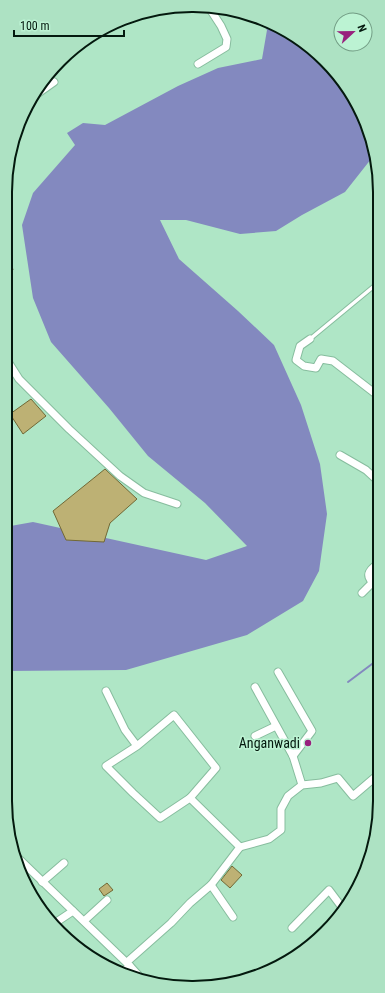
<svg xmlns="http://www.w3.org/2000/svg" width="385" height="993" viewBox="0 0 385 993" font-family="'Roboto Condensed',sans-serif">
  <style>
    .water { fill: #8389bf }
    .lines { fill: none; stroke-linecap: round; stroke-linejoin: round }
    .stream { stroke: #8389bf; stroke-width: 2 }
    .building { fill: #bdb174; stroke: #716835 }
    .service-casing { stroke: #87bd9e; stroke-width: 5.5 }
    .minor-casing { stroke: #87bd9e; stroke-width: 9 }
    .service { stroke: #fff; stroke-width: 3.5 }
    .minor { stroke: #fff; stroke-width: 7 }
    .poi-dot { fill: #98217d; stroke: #bcf3d3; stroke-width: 1.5 }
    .labels { text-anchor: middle; stroke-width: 3; stroke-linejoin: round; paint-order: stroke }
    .poi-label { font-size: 14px; fill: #04190e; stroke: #bcf3d3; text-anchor: end }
    .rim { fill: none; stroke: #04190e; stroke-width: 2 }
  </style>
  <rect width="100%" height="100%" fill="#afe6c6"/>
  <path class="water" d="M258,18L296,36L334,69L366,121L375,154L345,192L302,215L276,231L240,234L186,220H160L179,259L238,311L274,345L301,405L320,464L327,514L319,571L303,601L247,635L126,670L5,671V527L33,522L206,560L247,546L205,503L148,456L109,408L51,342L33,298L22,225L33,193L75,145L67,133L83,123L105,125L178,86L218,68L262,59L267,30Z"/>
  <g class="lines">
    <path class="stream" d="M348,682L380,658"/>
  </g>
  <g class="building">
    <path d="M5,247H7L13,270L5,272Z"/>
    <path d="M31,399L46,416L23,434L10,414Z"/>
    <path d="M105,469L137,499L110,523L104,542L66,540L53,511Z"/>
    <path d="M232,866L242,875L230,888L221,880Z"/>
    <path d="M107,883L113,890L104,896L99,889Z"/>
  </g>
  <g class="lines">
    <defs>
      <path id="service" d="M310,339L379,282"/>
      <g id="minor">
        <path d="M198,64L226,47L227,39L221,26L210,9"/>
        <path d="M37,94L54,82"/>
        <path d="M310,339L300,346L296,360L304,366L316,368L321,359L333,361L377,395"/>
        <path d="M5,357L19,379L69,429L120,476L144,493L177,504"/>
        <path d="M340,455L366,470L379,482"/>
        <path d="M362,593L372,583C371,581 370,579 369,577C367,571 375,566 379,563"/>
        <path d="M278,672L312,731L293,756"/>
        <path d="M255,687L293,756L302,785"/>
        <path d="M106,691L125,730L137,746L106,766L133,793L160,818L190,798L216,768L174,715L137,746"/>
        <path d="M255,736L276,726"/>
        <path d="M5,752L7,750"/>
        <path d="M190,798L240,847"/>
        <path d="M14,854L130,966L140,977"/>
        <path d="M42,882L64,863"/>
        <path d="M211,885L240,847L269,839L281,830V809L288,796L302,785L321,783L338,778L353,796L380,773"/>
        <path d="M84,921L107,900"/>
        <path d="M52,925L73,911"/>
        <path d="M292,928L329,890L344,910"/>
        <path d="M127,962L171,923L190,903L211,885L233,917"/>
        <path d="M123,971L130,966"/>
      </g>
    </defs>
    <use href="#service" class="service-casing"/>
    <use href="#minor" class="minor-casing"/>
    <use href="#service" class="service"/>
    <use href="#minor" class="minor"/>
  </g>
  <circle class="poi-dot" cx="308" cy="743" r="4"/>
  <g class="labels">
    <g class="poi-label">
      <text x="300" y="748">Anganwadi</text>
    </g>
  </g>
  <path d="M0 0H385V993H0ZM192 12H193A180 180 0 0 1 373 192V801A180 180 0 0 1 193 981H192A180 180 0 0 1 12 801V192A180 180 0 0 1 192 12Z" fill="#ade2c3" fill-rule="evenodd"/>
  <path class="rim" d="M192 12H193A180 180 0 0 1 373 192V801A180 180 0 0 1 193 981H192A180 180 0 0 1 12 801V192A180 180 0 0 1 192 12Z"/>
  <g transform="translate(353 32) rotate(68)"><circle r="19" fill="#bcf3d3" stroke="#729c84"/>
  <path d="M0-3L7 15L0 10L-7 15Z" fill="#98217d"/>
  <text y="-6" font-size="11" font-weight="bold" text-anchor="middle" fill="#04190e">N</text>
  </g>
  <path d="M14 30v6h110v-6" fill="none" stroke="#04190e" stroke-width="2"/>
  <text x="20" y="30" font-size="12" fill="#04190e" stroke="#bcf3d3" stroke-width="3" paint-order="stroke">100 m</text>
</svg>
